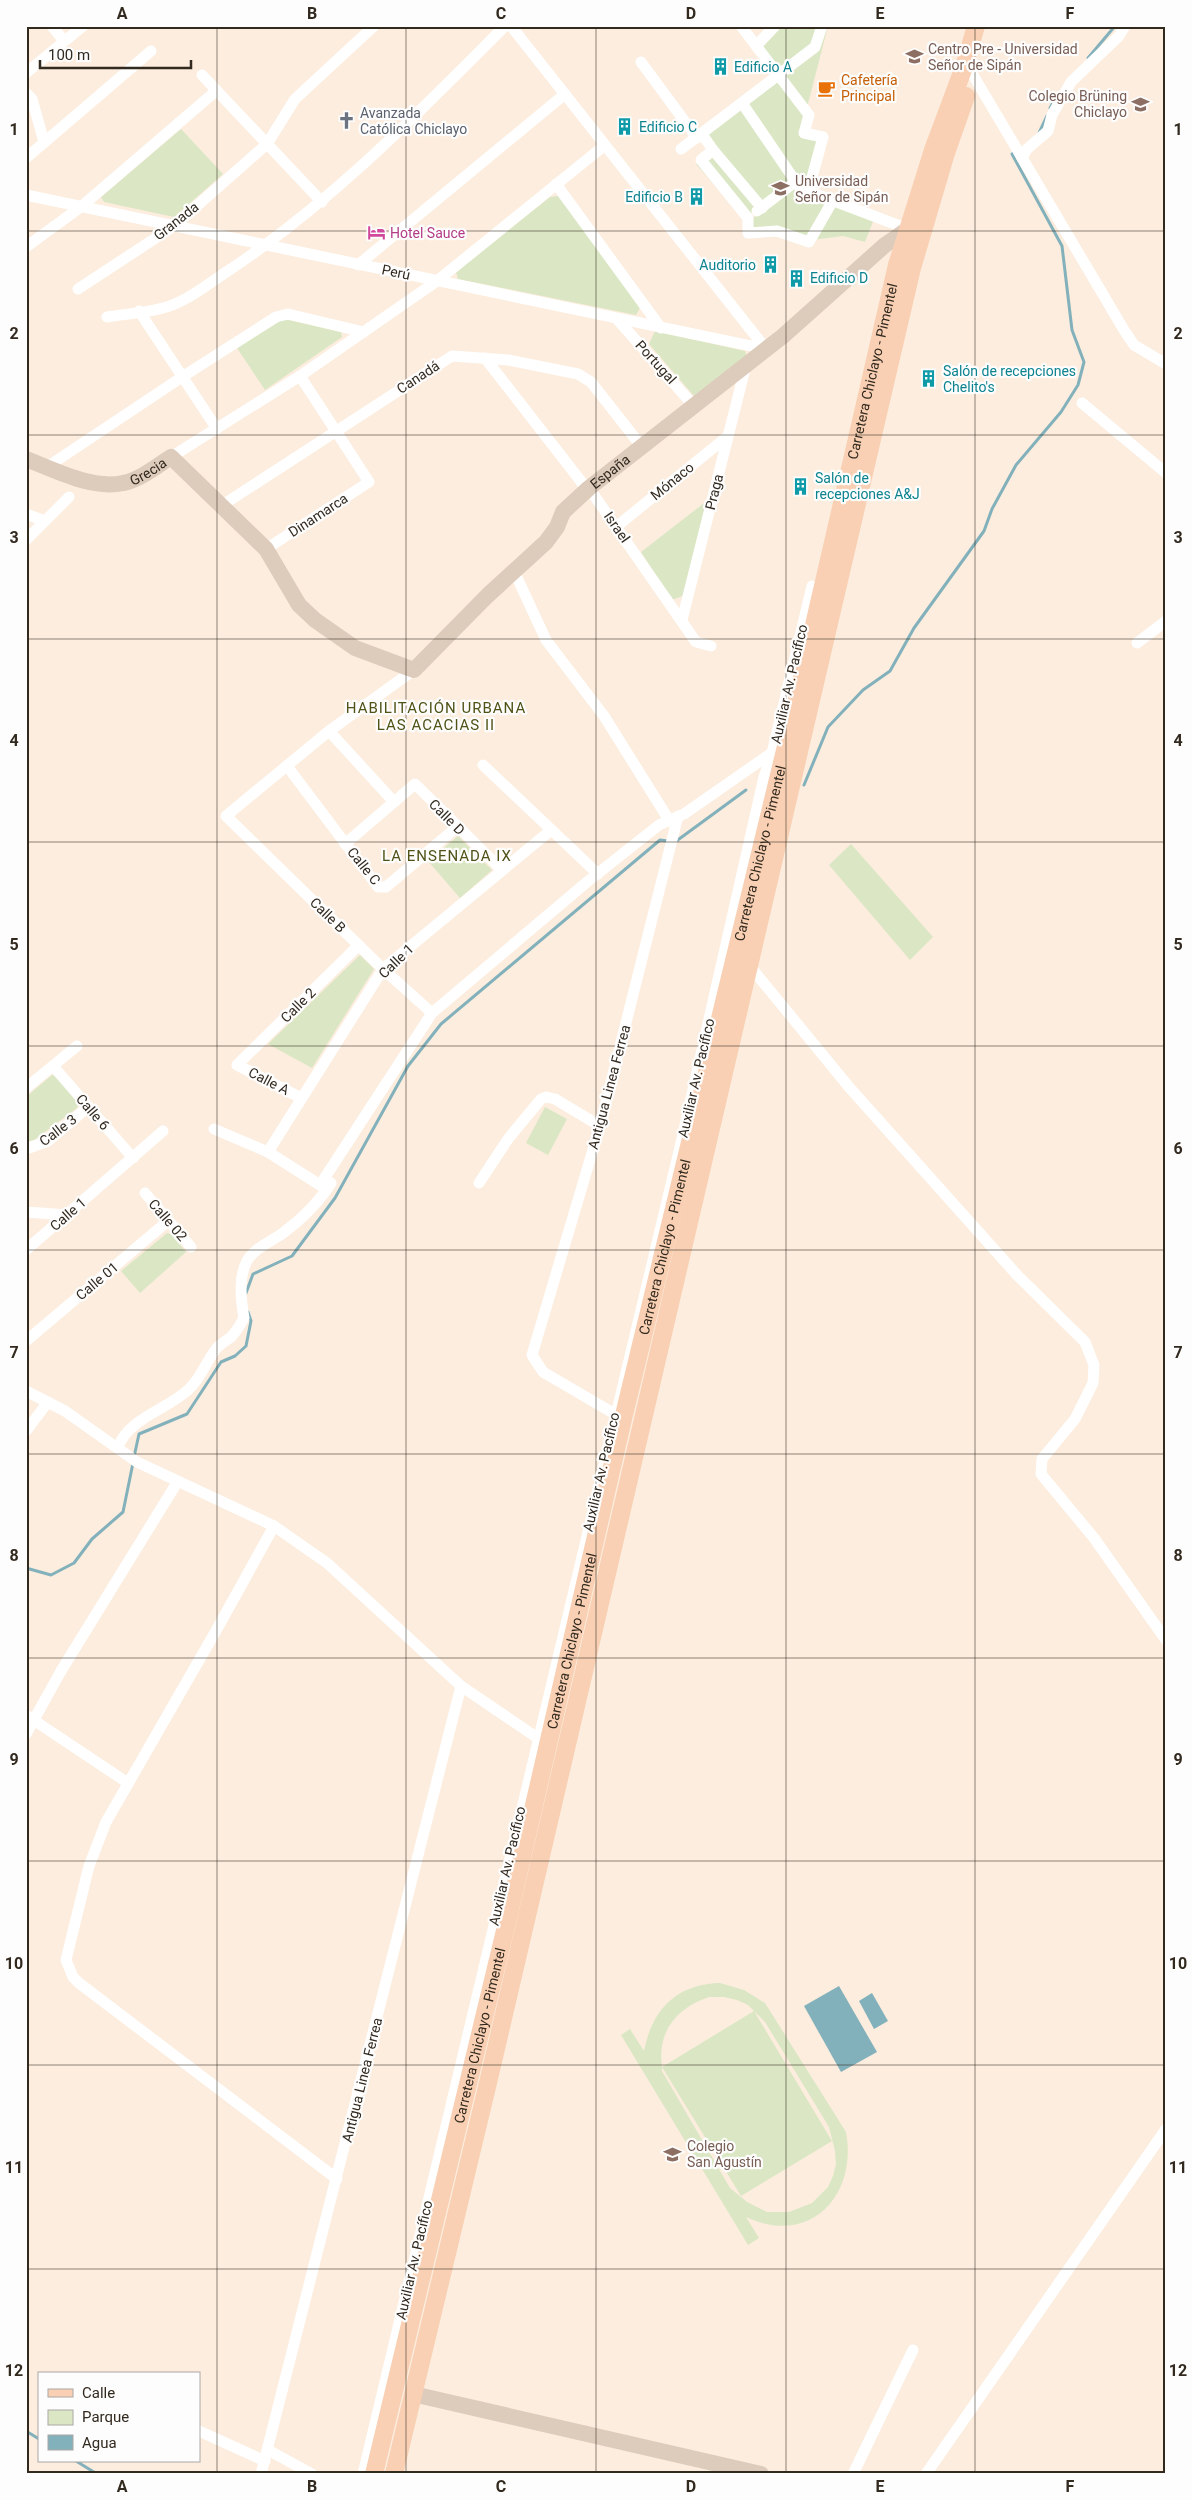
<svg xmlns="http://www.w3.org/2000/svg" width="1192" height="2500" viewBox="0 0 1192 2500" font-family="Roboto,sans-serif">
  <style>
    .green { fill: #dbe7c4; fill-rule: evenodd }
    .water { fill: #83b1bb }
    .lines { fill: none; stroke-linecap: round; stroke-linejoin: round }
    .stream { stroke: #83b1bb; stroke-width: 3 }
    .street { stroke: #fff; stroke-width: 11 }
    .secondary { stroke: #ddcbbc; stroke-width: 16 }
    .primary { stroke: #f9d0b3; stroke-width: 18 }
    .grid { fill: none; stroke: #32291f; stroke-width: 1; stroke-opacity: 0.55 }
    .labels { text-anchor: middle; stroke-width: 4.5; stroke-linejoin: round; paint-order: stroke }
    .education-label { font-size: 14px; fill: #785e54; stroke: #fdfdfd; text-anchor: start }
    .culture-label { font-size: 14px; fill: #0d838f; stroke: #fdfdfd; text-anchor: start }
    .food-label { font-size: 14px; fill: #c56008; stroke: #fdfdfd; text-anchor: start }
    .worship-label { font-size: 14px; fill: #5b616d; stroke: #fdfdfd; text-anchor: start }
    .street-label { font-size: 14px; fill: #32291f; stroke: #fdfdfd }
    .hotel-label { font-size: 14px; fill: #b23c85; stroke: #fdfdfd; text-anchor: start }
    .neighbourhood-label { font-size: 15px; letter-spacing: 1px; fill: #505216; stroke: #fdfdfd }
    .neatline { fill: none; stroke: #32291f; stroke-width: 2 }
    .grid-label { font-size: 16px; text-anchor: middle; font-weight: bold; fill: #32291f }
  </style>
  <rect width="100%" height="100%" fill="#fcedde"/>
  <g class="green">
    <path d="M779,26H828L800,135L820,140L809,183L795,178L744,219L696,164L717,147L707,134L783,77L760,45Z"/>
    <path d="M181,129L223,174L174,217L104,202L101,197Z"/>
    <path d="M796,182L876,214L865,242L843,236L812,240L750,229L746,224Z"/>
    <path d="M558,196L641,306L636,315L458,279L456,272L550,197Z"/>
    <path d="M284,319L341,332L342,337L265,390L237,348L278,320Z"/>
    <path d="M655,331L745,351L747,357L694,396L649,344Z"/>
    <path d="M708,500L685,595L672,600L641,552Z"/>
    <path d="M458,836L492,870L460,898L428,861Z"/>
    <path d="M851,844L933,937L910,960L829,865Z"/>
    <path d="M360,955L374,969L312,1068L268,1044Z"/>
    <path d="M52,1075L57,1077L78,1103L77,1108L34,1140L26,1142V1097Z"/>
    <path d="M545,1107L567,1119L548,1155L526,1143Z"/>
    <path d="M167,1233L171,1234L186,1252L140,1293L121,1271Z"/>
    <path d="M720,1983L744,1990L765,2003L846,2132C858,2196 809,2247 746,2217L759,2238L748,2245L621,2035L630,2029L644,2051C652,2010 676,1984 720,1983ZM709,1997H724L737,2000L748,2005L765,2022L829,2127L835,2151L836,2164L833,2176L828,2187L812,2203L789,2212H767L747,2202L730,2188L662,2071V2067L741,2196L832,2141L754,2011L662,2067C657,2032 676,2008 709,1997Z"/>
  </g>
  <g class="water">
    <path d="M839,1986L877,2052L841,2072L804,2006Z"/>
    <path d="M872,1993L888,2021L874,2029L859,2001Z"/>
  </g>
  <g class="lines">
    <g class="stream">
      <path d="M1088,58L1115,26"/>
      <path d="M1050,108L1058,94"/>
      <path d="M1039,133L1047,116"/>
      <path d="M804,785L828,727L863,690L890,671L914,628L984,531L992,509L1016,465L1061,412L1078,385L1084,362L1072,330L1062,246L1012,154L1015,152"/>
      <path d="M675,842L746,790"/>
      <path d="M246,1293L253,1274L292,1256L335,1198L408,1066L441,1024L660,840L668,841"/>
      <path d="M134,1457L139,1434L187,1414L221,1362L235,1356L246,1346L251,1321L248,1312"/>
      <path d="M26,1568L51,1575L74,1563L92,1539L123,1512L133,1463"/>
      <path d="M26,2431L39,2439"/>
      <path d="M76,2461L97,2474"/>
    </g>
    <g class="street">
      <path d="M52,26L64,41"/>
      <path d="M511,26L766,349"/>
      <path d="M741,26L809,115L804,133L823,137L808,192"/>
      <path d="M756,46L775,26"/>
      <path d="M641,62L697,138"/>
      <path d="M26,73L83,26"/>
      <path d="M202,75L322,202"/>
      <path d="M973,75L1124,330L1134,345L1166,364"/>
      <path d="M26,93L32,99L44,142"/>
      <path d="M742,103L800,188L908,229"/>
      <path d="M702,134L713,150L701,160L748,218V233L777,231L809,242L832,202"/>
      <path d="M681,149L815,47L822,26"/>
      <path d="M713,150L762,208"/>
      <path d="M26,158L151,51"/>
      <path d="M1022,158L1027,149L1048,131L1052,115L1071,82L1119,36L1125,26"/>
      <path d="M556,184L661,328"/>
      <path d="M26,195L766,349"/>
      <path d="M757,211L795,182"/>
      <path d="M26,247L82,206L216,91"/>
      <path d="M358,265L565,94"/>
      <path d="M78,289L174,226L267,144L295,99L374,26"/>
      <path d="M139,311L217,429"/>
      <path d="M107,317C125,314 145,313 163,308C187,302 210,282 231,269C335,199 417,114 505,26"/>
      <path d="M617,319L694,406"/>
      <path d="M485,358L583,484L589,488L696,642L711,646"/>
      <path d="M1082,403L1166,473"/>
      <path d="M171,457L300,376L437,281L605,145"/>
      <path d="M47,467L182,377L276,317L288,314L364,332"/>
      <path d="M221,506L452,356L508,360L578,374L591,382L642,447"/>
      <path d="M26,514L45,521"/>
      <path d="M616,527L728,436"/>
      <path d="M26,540L69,497"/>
      <path d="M266,549L369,482L300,376"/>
      <path d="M514,571L546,640L604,716L669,820"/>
      <path d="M682,620L746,365"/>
      <path d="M1137,643L1166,621"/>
      <path d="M414,670L329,731L226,816L383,969L432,1013"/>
      <path d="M329,731L394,802"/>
      <path d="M483,765L598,874"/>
      <path d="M287,766L378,887H386L457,827"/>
      <path d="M345,844L415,784L502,870"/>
      <path d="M749,965L849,1087L1017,1275L1085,1342L1094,1365L1093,1383L1075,1419L1042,1459L1041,1474L1094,1538L1166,1640"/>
      <path d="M53,1066L133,1158"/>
      <path d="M26,1088L77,1046"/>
      <path d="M301,1098L237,1065L359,945"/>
      <path d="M214,1129L268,1152L320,1185L432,1013L587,882L659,825L684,814L773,752"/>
      <path d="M26,1149L48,1141L88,1107"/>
      <path d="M268,1152L383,969L550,831"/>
      <path d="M479,1183L508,1139L541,1099L546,1097L555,1099L600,1126"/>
      <path d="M145,1193L191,1247"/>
      <path d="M26,1212L68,1215"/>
      <path d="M26,1250L163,1131"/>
      <path d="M26,1341L168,1221"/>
      <path d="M26,1391L65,1411L137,1462L274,1526L327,1563L461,1686L542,1741"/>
      <path d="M620,1417L543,1372L532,1355L600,1126L678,816"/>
      <path d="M26,1431L48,1402"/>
      <path d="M118,1447C129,1418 166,1410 188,1390C200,1380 206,1362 216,1349C220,1344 226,1341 231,1337C237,1331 240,1325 244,1318C241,1300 238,1278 247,1261C254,1248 272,1241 283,1233C302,1219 319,1202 331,1183"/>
      <path d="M274,1526L217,1629L106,1822L89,1866L66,1960L73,1977L79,1983L337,2179"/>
      <path d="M26,1715L128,1783"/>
      <path d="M26,1734L61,1671L178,1481"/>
      <path d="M199,2431L265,2461"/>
      <path d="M268,2450L312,2474"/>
      <path d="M261,2474L461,1686"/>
      <path d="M363,2474L680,1147L764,777L772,753L812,586"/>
      <path d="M853,2474L913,2350"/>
      <path d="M926,2474L1166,2129"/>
    </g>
    <g class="secondary">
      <path id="s1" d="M26,459C55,470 92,490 123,483C140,480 157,466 171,457L266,549L299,605L315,620L355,648L414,670L487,596L546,542L557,527L563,512L589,488L783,336L885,245L908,229"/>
      <path d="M413,2394L761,2474"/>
    </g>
    <g class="primary">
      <path id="s2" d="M374,2474L508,1918L623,1419L787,742L897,265L933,150L964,67L976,26"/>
      <path d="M394,2474L487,2087L912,268L946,153L966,96"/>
    </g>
  </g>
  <path class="grid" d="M217,26V2474M406,26V2474M596,26V2474M786,26V2474M975,26V2474M26,231H1166M26,435H1166M26,639H1166M26,842H1166M26,1046H1166M26,1250H1166M26,1454H1166M26,1658H1166M26,1861H1166M26,2065H1166M26,2269H1166"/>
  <defs>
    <symbol id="university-bare" viewBox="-9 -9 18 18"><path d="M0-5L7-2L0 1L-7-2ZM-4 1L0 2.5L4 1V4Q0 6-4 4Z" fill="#8d6e63" stroke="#fdfdfd" stroke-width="2.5" paint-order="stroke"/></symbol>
    <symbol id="building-bare" viewBox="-9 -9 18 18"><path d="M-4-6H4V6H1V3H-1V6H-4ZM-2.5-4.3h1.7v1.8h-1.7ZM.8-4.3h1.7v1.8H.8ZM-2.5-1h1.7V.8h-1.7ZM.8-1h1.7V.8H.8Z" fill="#0f9aa8" stroke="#fdfdfd" stroke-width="2.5" paint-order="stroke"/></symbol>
    <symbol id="cafe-bare" viewBox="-9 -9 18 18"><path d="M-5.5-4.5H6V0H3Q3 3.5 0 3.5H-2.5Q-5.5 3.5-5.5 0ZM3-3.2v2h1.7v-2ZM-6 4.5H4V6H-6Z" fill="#e8710a" stroke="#fdfdfd" stroke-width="2.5" paint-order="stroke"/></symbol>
    <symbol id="school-bare" viewBox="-9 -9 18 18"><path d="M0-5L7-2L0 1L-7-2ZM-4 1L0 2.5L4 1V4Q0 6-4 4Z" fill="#8d6e63" stroke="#fdfdfd" stroke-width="2.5" paint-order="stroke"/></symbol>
    <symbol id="church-bare" viewBox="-9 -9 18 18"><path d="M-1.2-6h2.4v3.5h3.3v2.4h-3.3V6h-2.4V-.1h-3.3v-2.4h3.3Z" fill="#6b7280" stroke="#fdfdfd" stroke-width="2.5" paint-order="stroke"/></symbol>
    <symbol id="hotel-bare" viewBox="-9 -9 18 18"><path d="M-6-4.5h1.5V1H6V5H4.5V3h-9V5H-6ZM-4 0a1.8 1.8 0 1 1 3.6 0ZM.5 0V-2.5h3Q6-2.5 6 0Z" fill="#d1479c" stroke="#fdfdfd" stroke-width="2.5" paint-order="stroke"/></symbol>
  </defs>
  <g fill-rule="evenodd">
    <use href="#university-bare" x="902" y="44" width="25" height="25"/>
    <use href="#building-bare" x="708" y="54" width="25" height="25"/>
    <use href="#cafe-bare" x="814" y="76" width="25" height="25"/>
    <use href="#school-bare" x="1128" y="92" width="25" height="25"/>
    <use href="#church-bare" x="334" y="108" width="25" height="25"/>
    <use href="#building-bare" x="612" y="114" width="25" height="25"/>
    <use href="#university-bare" x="768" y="176" width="25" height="25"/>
    <use href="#building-bare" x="684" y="184" width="25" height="25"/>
    <use href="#hotel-bare" x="364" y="220" width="25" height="25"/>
    <use href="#building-bare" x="758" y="252" width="25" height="25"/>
    <use href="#building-bare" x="784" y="266" width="25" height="25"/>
    <use href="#building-bare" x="916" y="366" width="25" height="25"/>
    <use href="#building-bare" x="788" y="474" width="25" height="25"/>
    <use href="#school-bare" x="660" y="2142" width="25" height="25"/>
  </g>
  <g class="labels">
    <g class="education-label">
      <text x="928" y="54">Centro Pre - Universidad<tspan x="928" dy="16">Señor de Sipán</tspan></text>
      <text x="1127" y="101" text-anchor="end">Colegio Brüning<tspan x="1127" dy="16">Chiclayo</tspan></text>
      <text x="795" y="186">Universidad<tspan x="795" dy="16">Señor de Sipán</tspan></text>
      <text x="687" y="2151">Colegio<tspan x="687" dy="16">San Agustín</tspan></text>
    </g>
    <g class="culture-label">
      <text x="734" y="72">Edificio A</text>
      <text x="639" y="132">Edificio C</text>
      <text x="683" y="202" text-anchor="end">Edificio B</text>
      <text x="756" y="270" text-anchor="end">Auditorio</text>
      <text x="810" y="283">Edificio D</text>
      <text x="943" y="376">Salón de recepciones<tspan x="943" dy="16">Chelito's</tspan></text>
      <text x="815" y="483">Salón de<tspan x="815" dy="16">recepciones A&amp;J</tspan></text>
    </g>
    <g class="food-label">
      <text x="841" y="85">Cafetería<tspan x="841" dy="16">Principal</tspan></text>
    </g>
    <g class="worship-label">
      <text x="360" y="118">Avanzada<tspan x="360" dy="16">Católica Chiclayo</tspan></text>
    </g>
    <g class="street-label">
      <text transform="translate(176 221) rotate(-38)" y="5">Granada</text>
      <text transform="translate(396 272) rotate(12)" y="5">Perú</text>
      <text transform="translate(656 362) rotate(48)" y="5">Portugal</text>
      <text dy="5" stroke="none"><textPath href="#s2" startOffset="2161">Carretera Chiclayo - Pimentel</textPath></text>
      <text transform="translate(418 377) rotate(-33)" y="5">Canadá</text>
      <text dy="5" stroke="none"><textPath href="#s1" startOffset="129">Grecia</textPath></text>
      <text dy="5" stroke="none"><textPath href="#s1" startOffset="768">España</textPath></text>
      <text transform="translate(672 481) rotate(-39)" y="5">Mónaco</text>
      <text transform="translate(714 492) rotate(-76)" y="5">Praga</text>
      <text transform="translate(318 515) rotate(-33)" y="5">Dinamarca</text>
      <text transform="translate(617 527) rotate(55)" y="5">Israel</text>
      <text transform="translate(789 684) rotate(-77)" y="5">Auxiliar Av. Pacífico</text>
      <text transform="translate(447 817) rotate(45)" y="5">Calle D</text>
      <text dy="5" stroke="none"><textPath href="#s2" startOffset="1666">Carretera Chiclayo - Pimentel</textPath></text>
      <text transform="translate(364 866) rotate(51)" y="5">Calle C</text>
      <text transform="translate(328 915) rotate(44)" y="5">Calle B</text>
      <text transform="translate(396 961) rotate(-44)" y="5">Calle 1</text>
      <text transform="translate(298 1005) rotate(-45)" y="5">Calle 2</text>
      <text transform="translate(696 1078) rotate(-77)" y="5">Auxiliar Av. Pacífico</text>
      <text transform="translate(269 1081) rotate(27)" y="5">Calle A</text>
      <text transform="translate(609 1087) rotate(-75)" y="5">Antigua Linea Ferrea</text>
      <text transform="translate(93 1112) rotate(49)" y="5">Calle 6</text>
      <text transform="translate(58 1130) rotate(-37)" y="5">Calle 3</text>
      <text transform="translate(68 1214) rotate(-41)" y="5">Calle 1</text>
      <text transform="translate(168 1220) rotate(49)" y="5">Calle 02</text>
      <text dy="5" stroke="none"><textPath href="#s2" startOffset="1261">Carretera Chiclayo - Pimentel</textPath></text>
      <text transform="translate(97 1281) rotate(-40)" y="5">Calle 01</text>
      <text transform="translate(601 1472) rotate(-77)" y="5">Auxiliar Av. Pacífico</text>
      <text dy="5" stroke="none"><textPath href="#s2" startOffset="856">Carretera Chiclayo - Pimentel</textPath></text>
      <text transform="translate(507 1866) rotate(-77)" y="5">Auxiliar Av. Pacífico</text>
      <text dy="5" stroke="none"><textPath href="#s2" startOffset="451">Carretera Chiclayo - Pimentel</textPath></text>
      <text transform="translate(362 2080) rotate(-76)" y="5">Antigua Linea Ferrea</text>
      <text transform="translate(414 2260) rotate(-77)" y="5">Auxiliar Av. Pacífico</text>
    </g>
    <g class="hotel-label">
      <text x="390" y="238">Hotel Sauce</text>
    </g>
    <g class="neighbourhood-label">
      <text x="436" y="713">HABILITACIÓN URBANA<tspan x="436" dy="17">LAS ACACIAS II</tspan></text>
      <text x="447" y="861">LA ENSENADA IX</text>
    </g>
  </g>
  <rect width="1192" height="2500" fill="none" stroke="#fdfdfd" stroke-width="55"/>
  <rect x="38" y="2372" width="162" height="90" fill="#fdfdfd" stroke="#aca8a4"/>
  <rect x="48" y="2389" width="25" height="8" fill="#f9d0b3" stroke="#aca8a4"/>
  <text x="82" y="2398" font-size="15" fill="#32291f">Calle</text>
  <rect x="48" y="2410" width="25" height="15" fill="#dbe7c4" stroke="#aca8a4"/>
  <text x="82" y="2422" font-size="15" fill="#32291f">Parque</text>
  <rect x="48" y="2435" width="25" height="15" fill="#83b1bb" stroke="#aca8a4"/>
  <text x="82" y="2448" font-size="15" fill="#32291f">Agua</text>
  <path d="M40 60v8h151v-8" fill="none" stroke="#32291f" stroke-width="2.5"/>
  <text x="48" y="60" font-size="15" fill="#32291f" stroke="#fdfdfd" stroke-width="4" paint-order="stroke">100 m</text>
  <rect x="28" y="28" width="1136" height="2444" class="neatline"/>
  <g class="grid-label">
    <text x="122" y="19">A</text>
    <text x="312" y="19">B</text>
    <text x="501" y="19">C</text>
    <text x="691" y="19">D</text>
    <text x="880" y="19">E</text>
    <text x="1070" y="19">F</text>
    <text x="14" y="135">1</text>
    <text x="1178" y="135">1</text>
    <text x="14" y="339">2</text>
    <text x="1178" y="339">2</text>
    <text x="14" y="543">3</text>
    <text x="1178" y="543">3</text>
    <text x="14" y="746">4</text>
    <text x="1178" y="746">4</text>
    <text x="14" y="950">5</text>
    <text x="1178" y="950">5</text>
    <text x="14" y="1154">6</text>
    <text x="1178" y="1154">6</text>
    <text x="14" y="1358">7</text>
    <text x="1178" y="1358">7</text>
    <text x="14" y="1561">8</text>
    <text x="1178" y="1561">8</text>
    <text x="14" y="1765">9</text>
    <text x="1178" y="1765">9</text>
    <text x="14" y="1969">10</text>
    <text x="1178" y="1969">10</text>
    <text x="14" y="2173">11</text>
    <text x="1178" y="2173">11</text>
    <text x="14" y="2376">12</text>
    <text x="1178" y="2376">12</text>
    <text x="122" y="2492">A</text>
    <text x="312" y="2492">B</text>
    <text x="501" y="2492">C</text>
    <text x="691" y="2492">D</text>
    <text x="880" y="2492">E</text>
    <text x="1070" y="2492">F</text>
  </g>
</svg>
